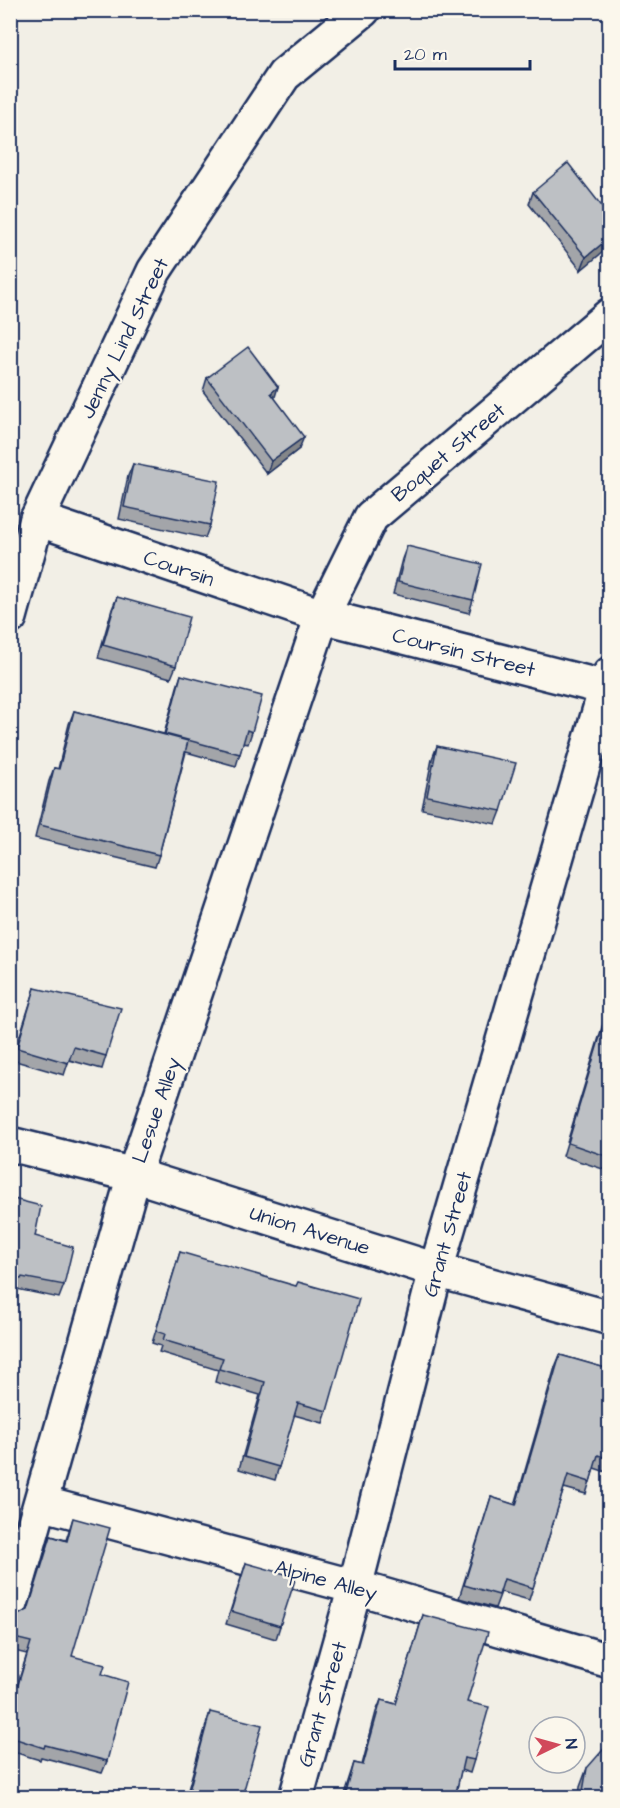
<svg xmlns="http://www.w3.org/2000/svg" width="620" height="1808" viewBox="0 0 620 1808" font-family="'Architects Daughter',sans-serif">
  <style>
    .lines { fill: none; stroke-linecap: round; stroke-linejoin: round }
    .minor-casing { stroke: #1b2f5e; stroke-width: 38 }
    .minor { stroke: #fbf7ec; stroke-width: 33 }
    .wall { fill: #a3a5a9; stroke: #1b2f5e; stroke-width: 1.5 }
    .shaded-wall { fill: #848689; stroke: #1b2f5e; stroke-width: 1.5 }
    .building { fill: #bdc0c4; stroke: #1b2f5e; stroke-width: 1.5 }
    .labels { text-anchor: middle; stroke-width: 4.5; stroke-linejoin: round; paint-order: stroke }
    .street-label { font-size: 21px; fill: #1b2f5e; stroke: #fbf7ec }
  </style>
  <rect width="100%" height="100%" fill="#f2efe6"/>
  <filter id="ink" filterUnits="userSpaceOnUse"><feTurbulence type="fractalNoise" baseFrequency=".0167" numOctaves="2"/><feDisplacementMap in="SourceGraphic" scale="12" xChannelSelector="R" yChannelSelector="G"/><feConvolveMatrix kernelMatrix="1 2 1 2 8 2 1 2 1" color-interpolation-filters="sRGB"/></filter>
  <g filter="url(#ink)">
    <g class="lines">
      <defs>
        <g id="minor">
          <path d="M37,519L322,616L606,688"/>
          <path d="M10,617L37,519L154,271L284,75L363,10"/>
          <path d="M10,1144L134,1175L436,1270L610,1318"/>
          <path d="M41,1503L355,1587L610,1661"/>
          <path d="M10,1609L134,1175L322,616L371,517L610,315"/>
          <path d="M296,1798L355,1587L436,1270L610,674"/>
        </g>
      </defs>
      <use href="#minor" class="minor-casing"/>
      <use href="#minor" class="minor"/>
    </g>
    <g class="wall">
      <path d="M533,192L608,214L581,270L529,204Z"/>
      <path d="M207,378L274,398L299,449L267,474L203,391Z"/>
      <path d="M133,464L210,525L205,538L119,519L128,476Z"/>
      <path d="M407,546L473,600L469,613L393,594L402,559Z"/>
      <path d="M117,597L176,666L171,678L98,658L112,609Z"/>
      <path d="M181,675L252,732L248,744L243,743L236,766L186,752L159,855L155,867L35,838L49,781L54,768L58,769L69,724L74,711L164,734L177,687Z"/>
      <path d="M437,746L501,811L496,824L422,809L432,759Z"/>
      <path d="M35,988L106,1056L102,1069L69,1060L64,1075L12,1060Z"/>
      <path d="M609,1004V1171L563,1156Z"/>
      <path d="M10,1198L35,1236L64,1285L59,1298L17,1289L16,1292L10,1290Z"/>
      <path d="M180,1252L327,1411L323,1423L294,1415L275,1480L239,1469L260,1395L215,1382L218,1370L159,1352L161,1346L152,1343Z"/>
      <path d="M560,1355L609,1369V1473L594,1468L586,1494L564,1488L529,1600L501,1592L495,1608L459,1598L491,1497L515,1505L555,1367Z"/>
      <path d="M73,1518L72,1656L102,1674L107,1761L102,1773L41,1757L40,1760L10,1751V1708L27,1654L10,1650V1615H18L27,1610L51,1536L66,1540Z"/>
      <path d="M246,1563L280,1626L276,1639L226,1624Z"/>
      <path d="M423,1615L467,1702L474,1760L470,1773L461,1770L455,1797H343L354,1763L362,1765L376,1712L381,1700L396,1704Z"/>
      <path d="M210,1712L242,1797H186L206,1725Z"/>
      <path d="M587,1768L609,1797H579L580,1787Z"/>
    </g>
    <g class="shaded-wall">
      <path d="M609,238V247L581,270L586,257Z"/>
      <path d="M278,387L274,400L271,393Z"/>
      <path d="M304,437L299,449L267,474L271,461Z"/>
    </g>
    <g class="building">
      <path d="M568,163L608,214L606,217L609,222V238L586,257L533,192Z"/>
      <path d="M248,347L278,387L271,393L304,437L271,461L207,378Z"/>
      <path d="M133,464L219,481L210,525L124,507Z"/>
      <path d="M407,546L482,564L473,600L398,582Z"/>
      <path d="M117,597L189,617L176,666L103,645Z"/>
      <path d="M181,675L262,696L252,732L247,730L240,754L165,734Z"/>
      <path d="M74,711L188,741L159,855L40,825L54,768L59,769Z"/>
      <path d="M437,746L516,763L501,811L427,796Z"/>
      <path d="M35,988L121,1008L106,1056L74,1047L68,1063L17,1048Z"/>
      <path d="M609,1007V1157L568,1143Z"/>
      <path d="M10,1198L41,1206L35,1236L73,1247L64,1285L22,1277L21,1279L10,1276Z"/>
      <path d="M180,1252L296,1286L298,1282L359,1299L327,1411L298,1403L279,1467L244,1457L265,1382L219,1369L223,1358L163,1340L165,1334L156,1331Z"/>
      <path d="M560,1355L609,1369V1459L598,1455L590,1482L568,1475L533,1588L504,1579L499,1595L464,1585L491,1497L516,1505Z"/>
      <path d="M73,1518L110,1528L72,1656L105,1665L102,1674L128,1682L107,1761L45,1745L44,1748L10,1737V1711L31,1642L10,1637V1615H18L28,1610L51,1536L67,1541Z"/>
      <path d="M10,1526L15,1527L10,1542Z"/>
      <path d="M246,1563L296,1577L280,1626L231,1611Z"/>
      <path d="M423,1615L488,1632L467,1702L489,1707L474,1760L464,1758L455,1797H345L354,1763L363,1765L381,1700L396,1704Z"/>
      <path d="M210,1712L262,1725L242,1797H213L189,1791Z"/>
      <path d="M609,1743V1797H582L587,1768Z"/>
    </g>
  </g>
  <g class="labels">
    <g class="street-label">
      <text transform="translate(124 338) rotate(-64)" y="7">Jenny Lind Street</text>
      <text transform="translate(448 452) rotate(-40)" y="7">Boquet Street</text>
      <text transform="translate(179 568) rotate(19)" y="7">Coursin</text>
      <text transform="translate(464 652) rotate(14)" y="7">Coursin Street</text>
      <text transform="translate(156 1110) rotate(-71)" y="7">Lesue Alley</text>
      <text transform="translate(310 1230) rotate(17)" y="7">Union Avenue</text>
      <text transform="translate(447 1234) rotate(-74)" y="7">Grant Street</text>
      <text transform="translate(326 1580) rotate(15)" y="7">Alpine Alley</text>
      <text transform="translate(322 1704) rotate(-74)" y="7">Grant Street</text>
    </g>
  </g>
  <rect width="620" height="1808" fill="none" stroke="#fbf7ec" stroke-width="36"/>
  <rect x="18" y="18" width="584" height="1772" fill="none" stroke="#1b2f5e" stroke-width="2" filter="url(#ink)"/>
  <g transform="translate(557 1745) rotate(85)"><circle r="28" fill="#fbf7ec" stroke="#a1a7b3" stroke-width="1.5"/>
  <path d="M0-4.5L10 22L0 15L-10 22Z" fill="#d1495b"/>
  <text y="-9" font-size="16" font-weight="bold" text-anchor="middle" fill="#1b2f5e">N</text>
  </g>
  <path d="M395 60v9h135v-9" fill="none" stroke="#1b2f5e" stroke-width="3"/>
  <text x="404" y="60" font-size="18" fill="#1b2f5e" stroke="#fbf7ec" stroke-width="4.5" paint-order="stroke">20 m</text>
</svg>
